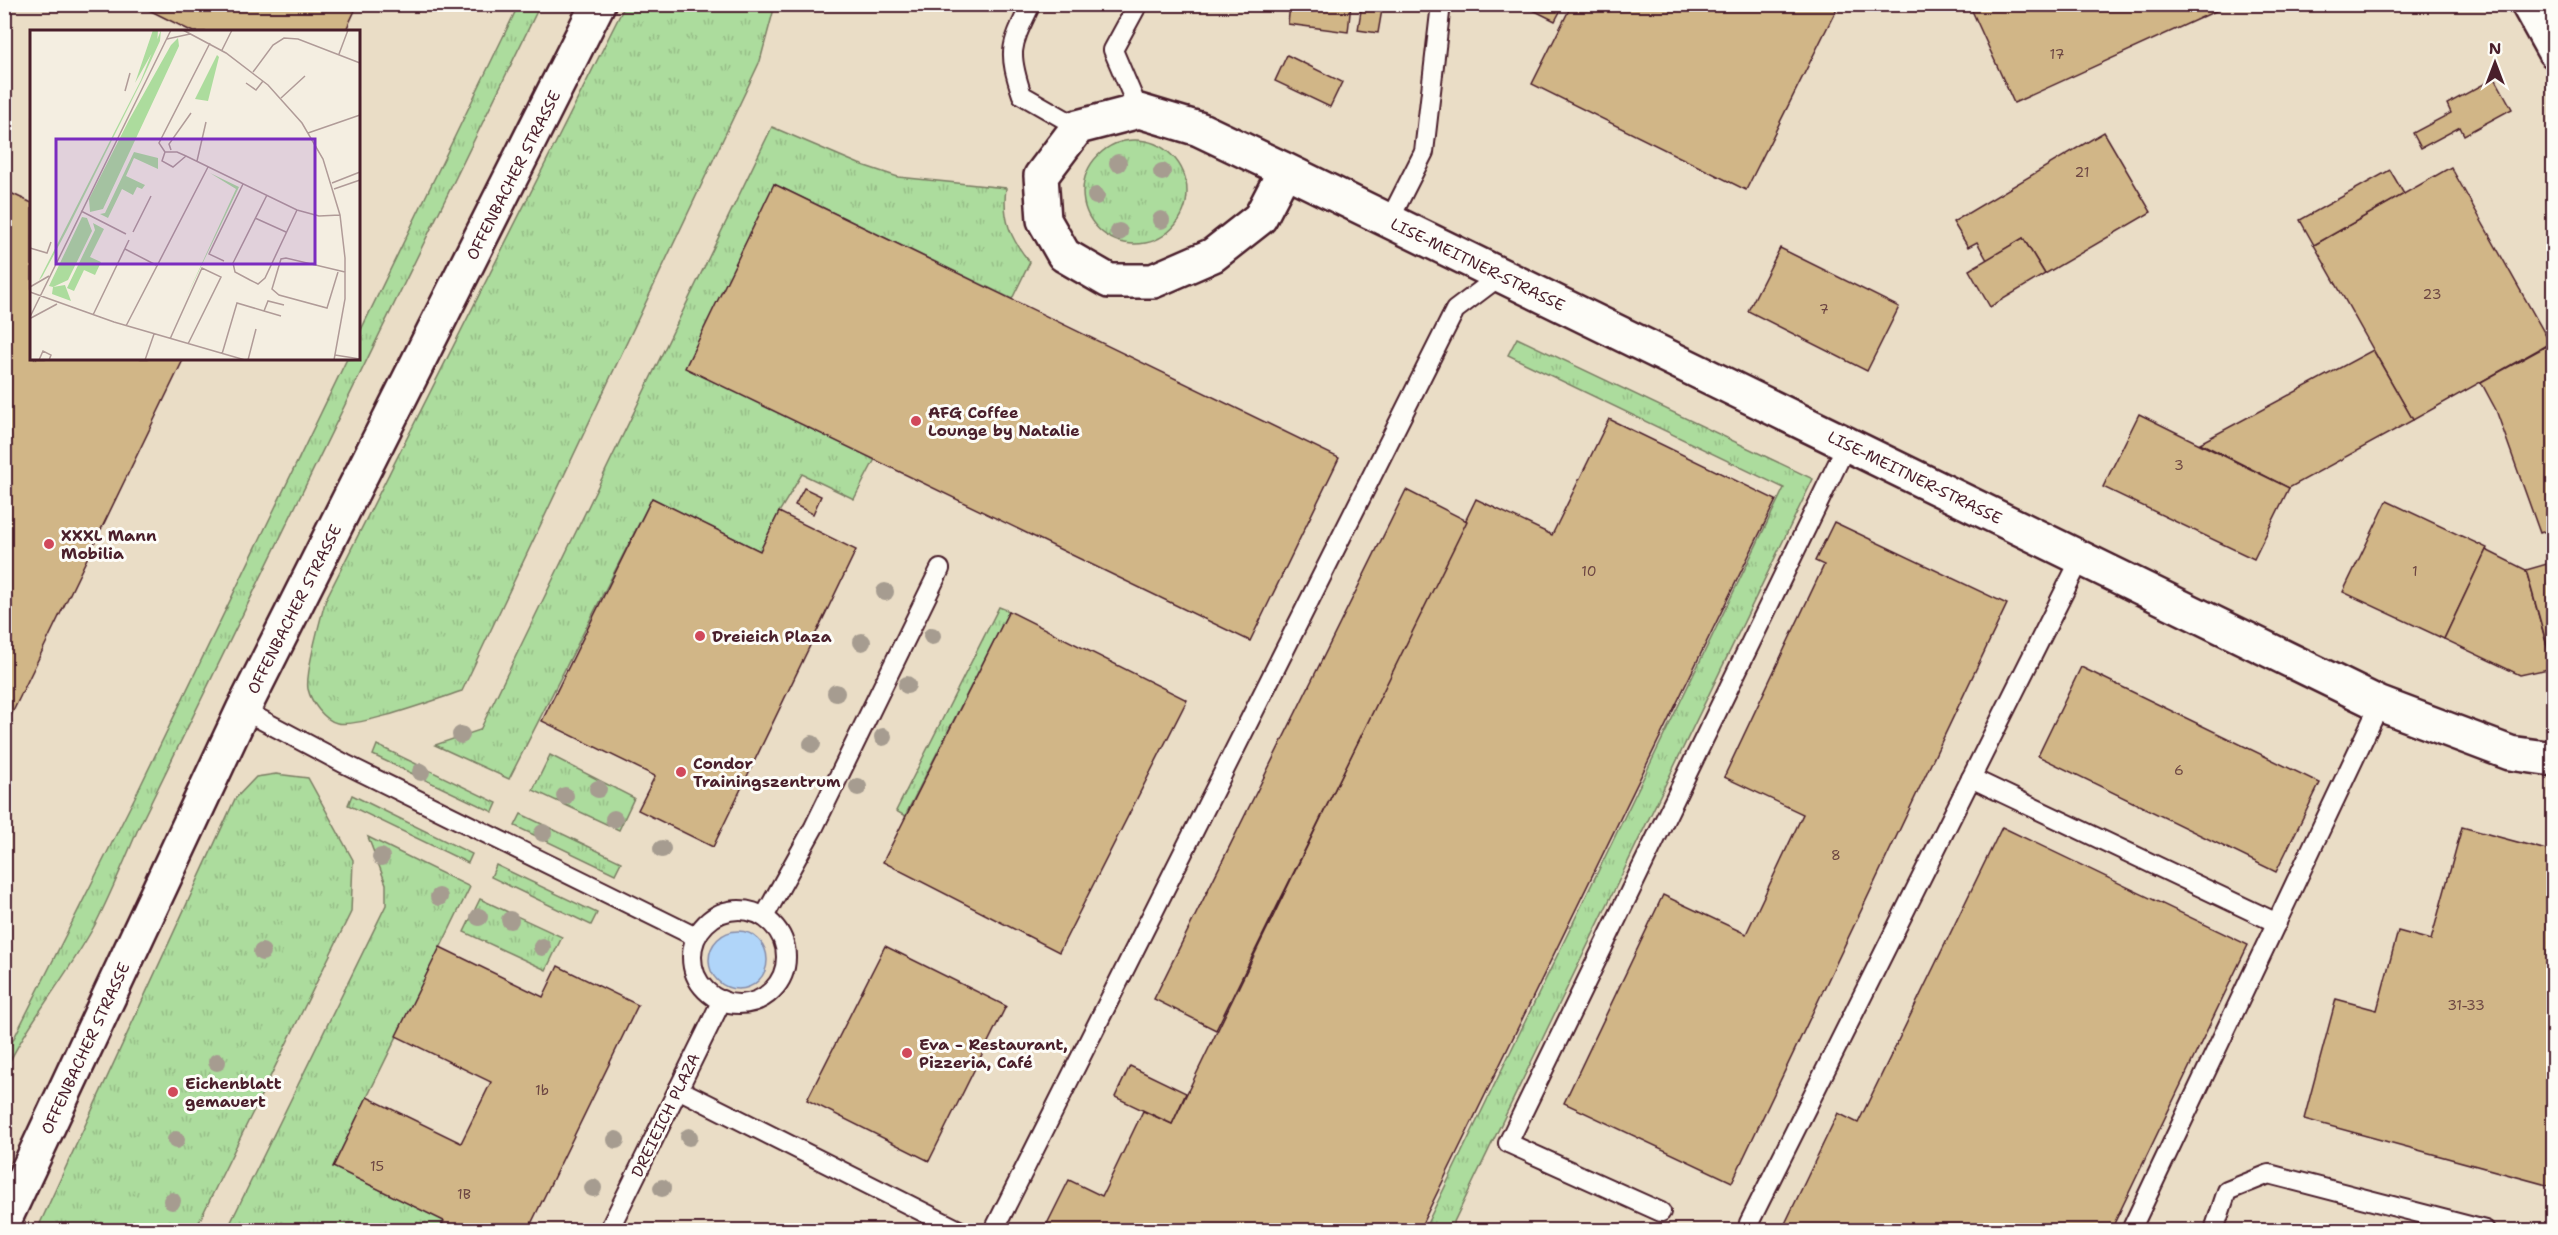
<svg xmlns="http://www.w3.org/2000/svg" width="2558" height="1235" viewBox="0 0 2558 1235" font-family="'Shantell Sans',sans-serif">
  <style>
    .built { fill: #eaddc6; fill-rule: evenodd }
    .grass { fill: url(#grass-tufts); stroke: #7b7e64; stroke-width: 1.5 }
    .water { fill: #b0d5f9; stroke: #878ca7; stroke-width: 1.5 }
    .building { fill: #d1b687; stroke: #4a1f2b; stroke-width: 1.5 }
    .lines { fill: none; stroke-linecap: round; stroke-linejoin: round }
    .service-casing { stroke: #4a1f2b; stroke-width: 22 }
    .minor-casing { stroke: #4a1f2b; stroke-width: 38 }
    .tertiary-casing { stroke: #4a1f2b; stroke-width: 38 }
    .service { stroke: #fdfcf7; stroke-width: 18 }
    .minor { stroke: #fdfcf7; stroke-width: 33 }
    .tertiary { stroke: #fdfcf7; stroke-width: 33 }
    .tree { fill: #a69c90 }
    .poi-dot { fill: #d1495b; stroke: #fdfcf7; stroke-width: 2 }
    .labels { text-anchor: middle; stroke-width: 6; stroke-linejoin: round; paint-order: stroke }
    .number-label { font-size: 14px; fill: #6c4542 }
    .street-label { font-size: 16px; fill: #4a1f2b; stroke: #fdfcf7 }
    .poi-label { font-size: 16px; font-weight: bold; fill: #4a1f2b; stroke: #fdfcf7; text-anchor: start }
    .inset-road { fill: none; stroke: #b09b98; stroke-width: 1.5 }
    .view { fill: #7b2cbf; fill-opacity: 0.15; stroke: #7b2cbf; stroke-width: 3 }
    .inset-edge { fill: none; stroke: #4a1f2b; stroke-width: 3 }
  </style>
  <defs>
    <pattern id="grass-tufts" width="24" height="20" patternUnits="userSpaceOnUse" patternTransform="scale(1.5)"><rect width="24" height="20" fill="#acdc9d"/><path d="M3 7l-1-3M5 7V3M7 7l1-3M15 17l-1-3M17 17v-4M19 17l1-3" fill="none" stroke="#96bc87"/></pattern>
  </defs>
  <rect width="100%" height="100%" fill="#f4eee1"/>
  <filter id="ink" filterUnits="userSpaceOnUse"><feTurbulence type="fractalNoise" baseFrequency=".0167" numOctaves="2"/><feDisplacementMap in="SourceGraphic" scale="12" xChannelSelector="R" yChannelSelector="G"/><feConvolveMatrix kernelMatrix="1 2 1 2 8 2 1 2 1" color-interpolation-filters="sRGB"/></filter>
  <g filter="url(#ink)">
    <path class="built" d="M5,5H2553V1230H5ZM32,32H358V358H32Z"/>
    <g class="grass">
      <path d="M519,4L540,5L138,829C125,860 112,891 97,921C69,974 30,1018 5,1071V1056L136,795L347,359L358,358L359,334Z"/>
      <path d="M625,5H775L760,61L462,691C437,699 360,728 337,723C324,720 311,702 308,689C305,673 321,617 326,599Z"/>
      <path d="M772,127L859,164L898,177L1006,188C1002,218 1010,239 1030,262L1012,299L774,184L875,459L854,499L802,474L779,512L760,551L652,498L509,779L435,745L480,730Z"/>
      <circle cx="1135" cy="192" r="52"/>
      <path d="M1517,338L1813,479L1450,1230H1424L1784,488L1508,355Z"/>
      <path d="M999,607L1009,611L905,816L896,811Z"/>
      <path d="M377,745L497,803L493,812L373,755Z"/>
      <path d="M550,755L634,798L619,830L533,790Z"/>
      <path d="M276,774L308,778L353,860L351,912L195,1230H37L235,799L256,777Z"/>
      <path d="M352,795L472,854L468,863L348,805Z"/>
      <path d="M521,814L621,862L615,874L515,826Z"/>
      <path d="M368,837L470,887L333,1167L444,1221L439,1230H227L386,905V884Z"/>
      <path d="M496,865L597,913L591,925L491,877Z"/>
      <path d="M480,899L562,937L546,970L464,932Z"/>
    </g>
    <circle class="water" cx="738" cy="960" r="29"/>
    <g class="building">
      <path d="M137,4H358L345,32H193Z"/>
      <path d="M1290,4H1351L1348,32L1288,24Z"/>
      <path d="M1362,4H1383L1378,33L1358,30Z"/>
      <path d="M1521,4H1564L1555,21Z"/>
      <path d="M1572,4H1839L1746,190L1532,84Z"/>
      <path d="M1969,4H2231L2014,103Z"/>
      <path d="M1287,55L1342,82L1330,107L1275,81Z"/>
      <path d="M2495,78L2512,109L2464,135L2460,127L2421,148L2413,133L2451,113L2447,104Z"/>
      <path d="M2104,132L2151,212L2045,274L2023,238L1987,260L1977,242L1968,247L1953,222Z"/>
      <path d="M2451,167L2550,343L2413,420L2314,245Z"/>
      <path d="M2390,170L2404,194L2314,245L2300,220Z"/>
      <path d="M774,184L1339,458L1250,641L685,368Z"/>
      <path d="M4,190L32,203V358H184L4,730Z"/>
      <path d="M2023,238L2045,274L1990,307L1969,270Z"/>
      <path d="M1780,248L1899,307L1867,371L1748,311Z"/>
      <path d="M2554,342V528L2540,533L2496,410L2481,382Z"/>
      <path d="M2373,350L2413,420L2289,488L2200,443Z"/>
      <path d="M2139,414L2289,488L2254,559L2103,487Z"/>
      <path d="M1609,419L1776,500L1419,1230H1044L1069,1180L1102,1196L1143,1111L1172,1124L1476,499L1552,535Z"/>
      <path d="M804,488L821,496L813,514L795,505Z"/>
      <path d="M1406,490L1467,521L1216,1030L1154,999Z"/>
      <path d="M652,498L760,551L779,512L856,550L713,847L638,810L655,776L542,721Z"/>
      <path d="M2387,501L2487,548L2444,639L2343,592Z"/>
      <path d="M1834,522L2007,604L1732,1182L1564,1103L1663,895L1746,934L1803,814L1724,777L1824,565L1815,561Z"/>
      <path d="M2486,550L2526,570L2553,668L2520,675L2444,639Z"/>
      <path d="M2554,562V670L2526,570Z"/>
      <path d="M1009,611L1187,700L1059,952L883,862Z"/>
      <path d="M2081,667L2320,783L2276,872L2038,756Z"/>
      <path d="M2002,827L2248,945L2111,1230H1782L1838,1113L1858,1123Z"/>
      <path d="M2462,827L2554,852V1187L2304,1119L2336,999L2377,1010L2398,931L2431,940Z"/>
      <path d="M885,946L1006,1006L929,1161L807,1100Z"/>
      <path d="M440,947L543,997L558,966L638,1005L528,1230H439L444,1221L333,1167L367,1097L461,1143L491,1082L396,1036Z"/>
      <path d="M1130,1066L1186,1093L1172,1124L1115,1097Z"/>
    </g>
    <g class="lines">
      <defs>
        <g id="service">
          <path d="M1031,4C1011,46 1007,50 1022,95L1078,127"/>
          <path d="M1138,4L1113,50L1139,111"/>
          <path d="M1389,221L1424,152L1441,4"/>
          <path d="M243,710L345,764L696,937"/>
          <path d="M1971,778L2277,923"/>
          <circle cx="739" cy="957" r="47"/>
          <path d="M764,917L814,827L940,569"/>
          <path d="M678,1089L959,1230"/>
          <path d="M1661,1212L1508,1143L1847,444"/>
          <path d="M609,1230L722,1000"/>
          <path d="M994,1230L1455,310L1500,276"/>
          <path d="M1748,1230L1749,1223L2081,558"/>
          <path d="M2131,1230L2380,704"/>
          <path d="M2214,1230L2227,1191L2269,1174L2485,1230"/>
        </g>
        <g id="minor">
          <path d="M2528,4L2554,51"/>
          <path d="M1285,170L1260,218L1213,255L1153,281H1109L1064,255L1044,220L1041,176L1078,127L1139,111L1199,129L1285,170L2380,704L2510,753L2554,759"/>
        </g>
        <path id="tertiary" d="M4,1221L243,710L598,4"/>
      </defs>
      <use href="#service" class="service-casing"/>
      <use href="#minor" class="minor-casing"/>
      <use href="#tertiary" class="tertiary-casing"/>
      <use href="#service" class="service"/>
      <use href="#minor" class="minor"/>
      <use href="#tertiary" class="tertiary"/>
    </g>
    <g class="tree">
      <circle cx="1118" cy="163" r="9"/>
      <circle cx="1162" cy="172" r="9"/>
      <circle cx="1096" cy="196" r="9"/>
      <circle cx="1161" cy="220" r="9"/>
      <circle cx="1119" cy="232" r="9"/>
      <circle cx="885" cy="592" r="9"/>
      <circle cx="932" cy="636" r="9"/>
      <circle cx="862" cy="642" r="9"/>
      <circle cx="907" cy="685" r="9"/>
      <circle cx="836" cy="693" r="9"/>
      <circle cx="461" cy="735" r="9"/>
      <circle cx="883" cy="737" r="9"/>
      <circle cx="812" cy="744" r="9"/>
      <circle cx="421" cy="772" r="9"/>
      <circle cx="858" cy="787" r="9"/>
      <circle cx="598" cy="789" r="9"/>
      <circle cx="565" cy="796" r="9"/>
      <circle cx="614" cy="819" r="9"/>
      <circle cx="543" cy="833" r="9"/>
      <circle cx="662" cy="849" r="9"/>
      <circle cx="381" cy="857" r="9"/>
      <circle cx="439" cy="897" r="9"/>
      <circle cx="479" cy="917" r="9"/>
      <circle cx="510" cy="920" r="9"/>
      <circle cx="542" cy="947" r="9"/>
      <circle cx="262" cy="952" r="9"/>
      <circle cx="217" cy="1062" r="9"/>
      <circle cx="689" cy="1137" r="9"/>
      <circle cx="176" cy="1140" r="9"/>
      <circle cx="616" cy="1140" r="9"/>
      <circle cx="593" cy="1188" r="9"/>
      <circle cx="662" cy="1188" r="9"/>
      <circle cx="172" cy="1201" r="9"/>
    </g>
  </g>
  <g class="poi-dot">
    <circle cx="916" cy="421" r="6"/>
    <circle cx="49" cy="544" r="6"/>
    <circle cx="700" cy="636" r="6"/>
    <circle cx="681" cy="772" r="6"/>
    <circle cx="907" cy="1053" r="6"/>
    <circle cx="173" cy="1092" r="6"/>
  </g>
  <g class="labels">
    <g class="number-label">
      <text x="2057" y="59">17</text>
      <text x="2082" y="177">21</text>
      <text x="2432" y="299">23</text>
      <text x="1824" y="314">7</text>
      <text x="2179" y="470">3</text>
      <text x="1589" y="576">10</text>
      <text x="2415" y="576">1</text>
      <text x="2179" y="775">6</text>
      <text x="1836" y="860">8</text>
      <text x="2466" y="1010">31-33</text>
      <text x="542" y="1095">1b</text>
      <text x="377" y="1171">15</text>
      <text x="464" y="1199">1B</text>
    </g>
    <g class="street-label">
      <text transform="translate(513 175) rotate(-63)" y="6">OFFENBACHER STRASSE</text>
      <text transform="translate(1478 264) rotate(26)" y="6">LISE-MEITNER-STRASSE</text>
      <text transform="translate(1915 477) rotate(26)" y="6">LISE-MEITNER-STRASSE</text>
      <text transform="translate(294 609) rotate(-63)" y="6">OFFENBACHER STRASSE</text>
      <text transform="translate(85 1048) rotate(-65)" y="6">OFFENBACHER STRASSE</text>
      <text transform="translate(665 1115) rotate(-64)" y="6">DREIEICH PLAZA</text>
    </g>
    <g class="poi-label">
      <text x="928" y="418">AFG Coffee<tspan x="928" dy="18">Lounge by Natalie</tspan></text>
      <text x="61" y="541">XXXL Mann<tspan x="61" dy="18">Mobilia</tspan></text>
      <text x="712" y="642">Dreieich Plaza</text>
      <text x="693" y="769">Condor<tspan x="693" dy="18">Trainingszentrum</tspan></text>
      <text x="919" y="1050">Eva - Restaurant,<tspan x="919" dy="18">Pizzeria, Café</tspan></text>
      <text x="185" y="1089">Eichenblatt<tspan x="185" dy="18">gemauert</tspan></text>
    </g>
  </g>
  <g transform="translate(30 30)">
    <rect width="330" height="330" fill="#f4eee1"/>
    <path d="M123,0H128L127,14L105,53ZM131,0L130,11L112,50L36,202L12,247L9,250L111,50ZM148,8L149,16L73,179L60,182L59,169L99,90L141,15ZM187,25L189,27L178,71L165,69ZM104,122L128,128V139L104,128L96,146L115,155L112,159L107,157L103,165L92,159L78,188L70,184L75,183ZM180,143L209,157L156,268L206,159ZM52,187L57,188L62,201L38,250L23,257L35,255L41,271L22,264L23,257L19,256ZM63,193L74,199L60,227L71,232L65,245L54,240L44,261L37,258L65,200Z" fill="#acdc9d"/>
    <path class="inset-road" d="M153,0L196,23L238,55L272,93L293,129L310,185L315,228V269L304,330M137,9L160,4M192,20L202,0M309,24L318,0M223,42L243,15L254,8L268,9L330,33M216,53L226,60L233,51M95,61L100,43M251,68L275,46M278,103L330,85M141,120L139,114L161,83M135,122L129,113L180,13M156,126L143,137L132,131L135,122H147L156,126L267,180L289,186L310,185M167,131L176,92M302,153L330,142M304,159L330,150M237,165L203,233L205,242L220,250L228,254L235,248L267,180M51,181L96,204M225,188L256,202M103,202L121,166M0,218L17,223L21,212M95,219L126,235M194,231L179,224L213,154M308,242L297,278L249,265L242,259L251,229L256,228L315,242M0,257L19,246M0,262L84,292L215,330M63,285L99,210M251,286L234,281L238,271L254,275M0,287L141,0M1,288L27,274M96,296L178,137M140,309L172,238L191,247L158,314M192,324L207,273L234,281M305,325L330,329M9,330L13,321L21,325L19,330M115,330L124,304M218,330L226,299"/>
    <path class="view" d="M26,109H285V234H26Z"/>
    <rect width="330" height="330" class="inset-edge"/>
  </g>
  <rect width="2558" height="1235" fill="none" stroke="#fdfcf7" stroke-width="24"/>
  <rect x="12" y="12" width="2534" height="1211" fill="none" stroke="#4a1f2b" stroke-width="2" filter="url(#ink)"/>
  <g transform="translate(2495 63)" stroke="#fdfcf7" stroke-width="4.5" paint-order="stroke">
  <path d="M0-4.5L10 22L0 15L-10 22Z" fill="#4a1f2b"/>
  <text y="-9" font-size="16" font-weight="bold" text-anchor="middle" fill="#4a1f2b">N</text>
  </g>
</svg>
